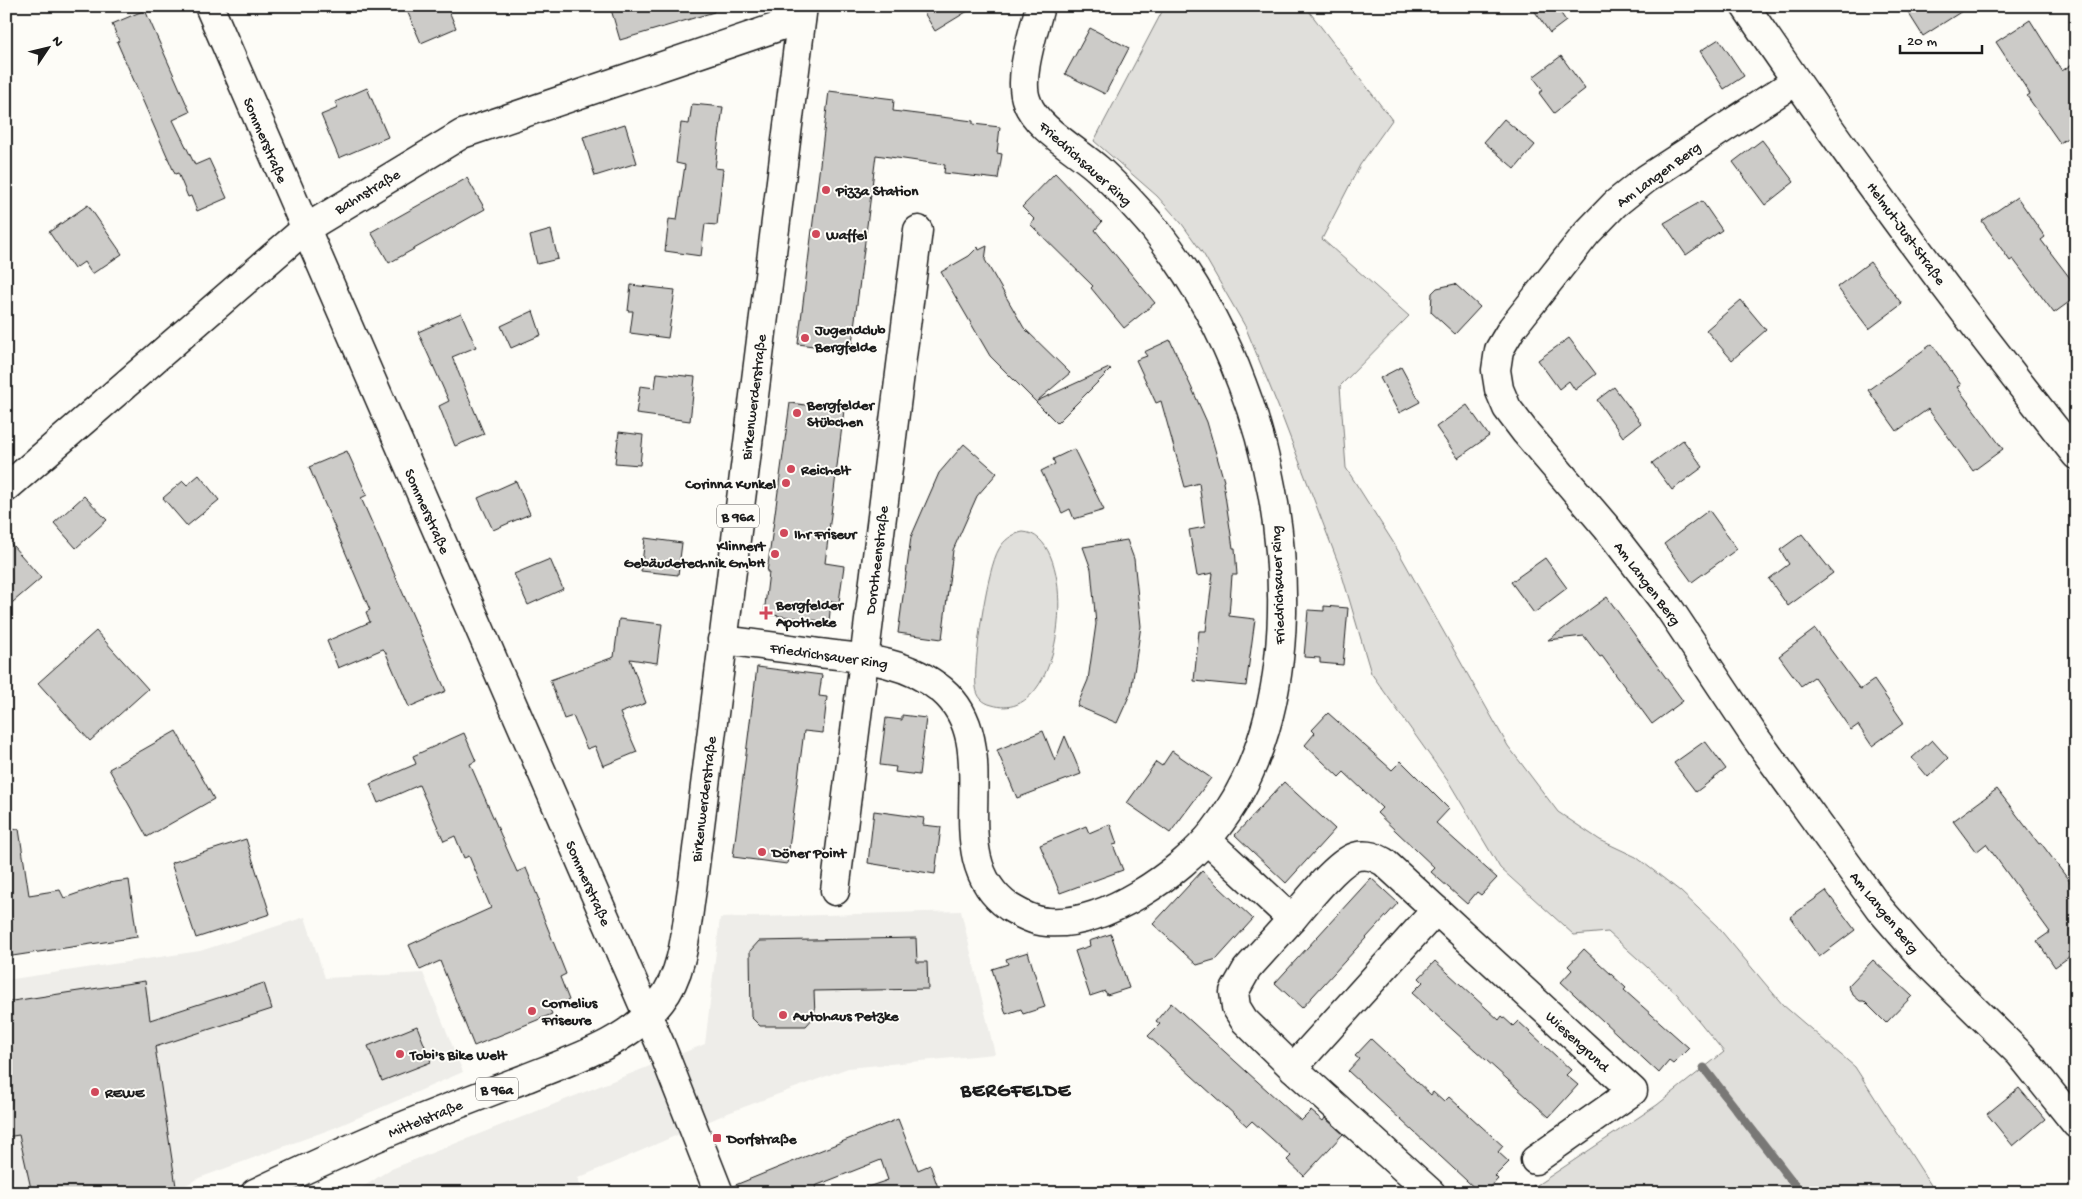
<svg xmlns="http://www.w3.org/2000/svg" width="2082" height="1199" viewBox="0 0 2082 1199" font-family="'Gochi Hand',sans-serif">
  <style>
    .built { fill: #eeede9 }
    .green { fill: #e0dfdb; stroke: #7e7e7c }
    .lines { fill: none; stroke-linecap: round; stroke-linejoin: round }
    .stream { stroke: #797876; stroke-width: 9 }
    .building { fill: #cccbc8; stroke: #1c1c1c }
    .street-casing { stroke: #1c1c1c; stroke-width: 31 }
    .primary-casing { stroke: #1c1c1c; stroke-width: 31 }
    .street { stroke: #fdfcf7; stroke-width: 28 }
    .primary { stroke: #fdfcf7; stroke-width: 28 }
    .poi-dot { fill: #d1495b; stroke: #fdfcf7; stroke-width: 2 }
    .labels { text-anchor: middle; stroke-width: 4; stroke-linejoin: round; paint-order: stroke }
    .shield { fill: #fdfcf7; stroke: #605f5e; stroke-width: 1 }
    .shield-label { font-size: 14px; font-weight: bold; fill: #1c1c1c }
    .street-label { font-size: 15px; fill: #1c1c1c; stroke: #fdfcf7 }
    .poi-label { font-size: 15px; font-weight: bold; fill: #1c1c1c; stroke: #fdfcf7; text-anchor: start }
    .district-label { font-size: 20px; font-weight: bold; letter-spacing: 1px; fill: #1c1c1c; stroke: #fdfcf7 }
  </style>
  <rect width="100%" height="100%" fill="#fdfcf7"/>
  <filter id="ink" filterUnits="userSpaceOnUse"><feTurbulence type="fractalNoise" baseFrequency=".02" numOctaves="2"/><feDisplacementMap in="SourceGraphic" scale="10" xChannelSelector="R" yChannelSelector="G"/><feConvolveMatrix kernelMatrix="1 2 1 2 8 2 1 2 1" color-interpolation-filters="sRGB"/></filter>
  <g filter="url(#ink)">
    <g class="built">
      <path d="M961,911L995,1054L848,1068L728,1113L578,1178L582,1193H354L389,1170L705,1044L720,918Z"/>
      <path d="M305,917L325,978L423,973L463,1072L334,1128L199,1178L171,1193H20L6,1169V980L200,951Z"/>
    </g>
    <g class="green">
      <path d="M1165,6H1305L1392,120L1360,165L1322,239L1409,316L1340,386L1346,468L1393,542L1508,746L1558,812L1600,840L1636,857L1680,891L1717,926L1783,1005L1855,1067L1936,1193H1525L1657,1105L1724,1052L1677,994L1608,932L1574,935L1500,868L1450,784L1371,673L1339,565L1278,406L1245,326L1204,255L1182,224L1157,196L1094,141Z"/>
      <path d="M1023,532C1081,535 1067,728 992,705C983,703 977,697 976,687C973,664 987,568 999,549C1004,540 1012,534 1023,532Z"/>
    </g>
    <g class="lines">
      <g class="stream">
        <path d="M1704,1068L1801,1193"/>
        <path d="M1535,1189L1543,1193"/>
      </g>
    </g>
    <g class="building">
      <path d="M405,6H447L456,28L421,43Z"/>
      <path d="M610,6H713L714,12L620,40Z"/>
      <path d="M920,6H976L935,31Z"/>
      <path d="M1531,6H1556L1566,21L1550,33Z"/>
      <path d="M1904,6H1970L1923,36Z"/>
      <path d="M145,10L190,112L173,120L195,165L209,159L227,198L197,211L191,196L188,197L178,173L175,174L117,42L119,41L112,24Z"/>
      <path d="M2030,20L2062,71L2076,61V132L2060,143L2027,96L2030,94L1996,42Z"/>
      <path d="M1090,28L1129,48L1105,94L1065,74Z"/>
      <path d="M1719,39L1744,76L1724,89L1700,51Z"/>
      <path d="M1561,56L1585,89L1554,113L1539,93L1543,90L1533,77Z"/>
      <path d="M367,88L388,137L339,158L321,115L338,108L335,102Z"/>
      <path d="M829,91L894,99L893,111L973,121V124L1000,127L997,153L1002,154L998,179L944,173L945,165L876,155L851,351L798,344Z"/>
      <path d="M692,104L723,107L715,168L723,169L717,225L705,224L701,256L665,251L669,219L677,220L685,165L676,163L681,123L689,124Z"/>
      <path d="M1504,119L1535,145L1515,169L1484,142Z"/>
      <path d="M625,124L637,163L595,176L583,137Z"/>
      <path d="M1762,140L1794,182L1765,205L1733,162Z"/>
      <path d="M1055,173L1102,222L1095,230L1155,303L1124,328L1091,288L1093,286L1030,224L1035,220L1022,207Z"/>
      <path d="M467,178L485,209L389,263L371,232Z"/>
      <path d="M2017,197L2045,237L2041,240L2076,286V297L2054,313L2013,259L2010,261L1982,221Z"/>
      <path d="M1702,201L1722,230L1686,255L1664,223Z"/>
      <path d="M88,205L122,254L92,274L84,262L74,269L49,232Z"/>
      <path d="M551,230L558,259L537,264L530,236Z"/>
      <path d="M987,246L985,260L1024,328L1070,373L1037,401L1109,368L1111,369L1057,423L990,356L941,272L969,256L978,247L979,250Z"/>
      <path d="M1870,262L1902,304L1869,329L1837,287Z"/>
      <path d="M1455,284L1480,307L1455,334L1431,312L1432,293L1437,288Z"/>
      <path d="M631,285L675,290L668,338L630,333L633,311H628Z"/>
      <path d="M1741,300L1766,330L1732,360L1706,330Z"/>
      <path d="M533,311L541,335L511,348L501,326Z"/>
      <path d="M461,313L476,347L452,357L484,434L455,446L439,406L449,401L418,332Z"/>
      <path d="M1569,338L1596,374L1575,390L1569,381L1559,389L1538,360Z"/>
      <path d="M1170,340L1207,422L1224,481L1223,482L1233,548H1235L1237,575H1232L1229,616L1255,619L1246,686L1194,681L1199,631H1206L1213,573L1197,576L1189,530L1205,527L1199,483L1185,487L1161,401L1156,403L1136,360L1147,356L1144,352Z"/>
      <path d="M1932,344L1961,385L1957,387L2003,449L1973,471L1928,409L1897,431L1868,390Z"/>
      <path d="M1401,367L1420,402L1399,413L1380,378Z"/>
      <path d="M657,373L695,377L690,421L636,414L640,386L655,388Z"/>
      <path d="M1614,387L1641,423L1623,437L1597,400Z"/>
      <path d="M790,403L844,410L825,563L844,566L839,602L831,601L829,622L764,614L769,572H767Z"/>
      <path d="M1467,405L1489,436L1458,458L1436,427Z"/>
      <path d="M619,432L643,435L640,465L615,463Z"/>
      <path d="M1683,440L1703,467L1672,490L1652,463Z"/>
      <path d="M964,444L997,473L977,496L953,550L942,639L898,633L911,537L939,473Z"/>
      <path d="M1074,449L1104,510L1074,519L1070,509L1062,513L1041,471L1055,464L1053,459Z"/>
      <path d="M347,451L367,495L361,498L446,691L409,707L385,651L383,649L338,668L327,641L370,622L366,612L370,610L309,467Z"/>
      <path d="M199,475L219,500L187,526L163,498L183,481L187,485Z"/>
      <path d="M516,481L530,514L493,530L478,498Z"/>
      <path d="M84,496L107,520L76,548L54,523Z"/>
      <path d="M1709,510L1737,549L1692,582L1664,544Z"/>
      <path d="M1802,534L1833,573L1788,606L1769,579L1789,564L1780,550Z"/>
      <path d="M6,538L41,578L6,608Z"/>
      <path d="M645,538L682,543L678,575L641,571Z"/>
      <path d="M1127,540L1134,559L1141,626L1131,692L1117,723L1077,706L1088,680L1096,624L1091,569L1083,547Z"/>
      <path d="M1545,558L1567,588L1534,613L1511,582Z"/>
      <path d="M550,559L563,589L528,605L514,574Z"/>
      <path d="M1607,597L1683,701L1652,724L1602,656L1600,657L1584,636L1548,640Z"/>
      <path d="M1324,606L1348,608L1343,665L1320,663V658L1304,657L1308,610L1324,611Z"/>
      <path d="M619,619L662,624L657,663L630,659L646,703L620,713L637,752L603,766L595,746L587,749L573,716L564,719L550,680L614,657Z"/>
      <path d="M1815,629L1859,688L1861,689L1874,680L1904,723L1872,746L1858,725L1851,730L1814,677L1801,686L1779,656Z"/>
      <path d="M96,631L148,689L90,741L38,683Z"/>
      <path d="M757,667L822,675L819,696L827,697L823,733L804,731L787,864L733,857Z"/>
      <path d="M1328,713L1392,770L1401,761L1449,809L1436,823L1497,878L1481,895L1477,892L1467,904L1431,872L1435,868L1377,813L1382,808L1344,772L1339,777L1305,745L1315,733L1312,730Z"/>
      <path d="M902,715L926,718L919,775L895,772L896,767L880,765L886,718L902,720Z"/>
      <path d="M176,731L214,799L147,837L109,769Z"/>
      <path d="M1043,731L1055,761L1065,736L1081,774L1017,798L997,750Z"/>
      <path d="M464,733L476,761L470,764L517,872L526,868L539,900L537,901L566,974L560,977L569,1000L549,1007L552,1014L474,1046L440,961L420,970L409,945L491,908L469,856L464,858L455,836L444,841L419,785L378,803L370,784L416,764L413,756Z"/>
      <path d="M1932,740L1948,758L1928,777L1912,758Z"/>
      <path d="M1705,741L1726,769L1696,792L1674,763Z"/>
      <path d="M1172,751L1211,778L1170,833L1127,803L1156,762L1162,766Z"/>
      <path d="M1284,782L1335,829L1286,883L1235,835Z"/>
      <path d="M1997,789L2039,844L2041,843L2076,890V952L2055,967L2037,941L2050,932L1986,844L1976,852L1953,821Z"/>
      <path d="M874,811L924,818L923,825L941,827L935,874L868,863Z"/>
      <path d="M1110,824L1117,844L1113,845L1123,870L1060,893L1040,845L1086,826L1089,833Z"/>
      <path d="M19,829L29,895L60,890L64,898L108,883L129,880L137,937L6,957V830Z"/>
      <path d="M246,839L270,914L196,938L171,863Z"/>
      <path d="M1202,871L1253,919L1217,959L1197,965L1153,924Z"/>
      <path d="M1371,878L1398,903L1302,1008L1275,983Z"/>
      <path d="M1826,891L1855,930L1819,957L1790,917Z"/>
      <path d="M1111,934L1129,988L1107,995L1105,991L1090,996L1075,951L1090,946L1089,941Z"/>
      <path d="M916,938L917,962H927L928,989L814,991L815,1016L806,1026H760L751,1017L750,951L759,941Z"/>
      <path d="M1584,949L1626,988L1624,990L1689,1048L1673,1064L1669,1061L1659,1073L1561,982L1572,970L1568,966Z"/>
      <path d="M1028,952L1045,1007L1023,1014L1021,1009L1006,1014L992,969L1008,964L1006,959Z"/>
      <path d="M1873,960L1912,996L1886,1023L1864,1001H1860L1853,995L1848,986Z"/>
      <path d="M1435,961L1499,1020L1502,1016L1513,1026L1518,1021L1571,1070L1566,1075L1578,1085L1549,1117L1412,993L1423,982L1419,978Z"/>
      <path d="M145,981L150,1020L264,983L272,1009L155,1047L177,1193H32L19,1135L6,1137V1002Z"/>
      <path d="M1171,1003L1301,1121L1311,1111L1323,1121L1325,1118L1343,1134L1304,1176L1287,1160L1291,1156L1252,1121L1247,1126L1148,1036L1160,1024L1156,1021Z"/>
      <path d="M417,1026L431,1062L382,1081L368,1046Z"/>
      <path d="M1371,1039L1431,1095L1433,1092L1444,1102L1449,1097L1503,1146L1498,1152L1509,1162L1495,1176L1498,1179L1485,1193H1480L1348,1071L1359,1059L1355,1056Z"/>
      <path d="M2019,1088L2045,1119L2013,1146L1987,1114Z"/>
      <path d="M898,1119L918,1170L930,1165L940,1193H862V1189L888,1180L881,1160L815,1186L817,1193H734L733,1186Z"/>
    </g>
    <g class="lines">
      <defs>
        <g id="street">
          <path d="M209,6L661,1046L719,1193"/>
          <path d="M1745,6C1849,160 1960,310 2076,455"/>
          <path d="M1796,81L1646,179L1615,204L1587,233L1512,328L1499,350L1496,370L1499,389L1507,408L1526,433L1607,528L1669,608L1755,737L1879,908L1924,960L2020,1054L2076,1124"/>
          <path d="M6,488L305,229L462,134L801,19"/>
          <path d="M722,640C754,644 787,648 819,653C862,658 907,661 942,690C1009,747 936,855 1009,907C1021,914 1033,921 1047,922C1103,927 1181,873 1214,831C1307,714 1293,516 1242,384C1221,327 1191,275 1154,228C1136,207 1118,187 1098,169C1077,150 1036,128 1027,102C1017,79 1034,31 1040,6"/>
          <path d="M1207,840L1292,919C1305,904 1339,859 1358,856C1368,854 1375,857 1384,862L1633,1091L1535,1160"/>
          <path d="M835,891L918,230"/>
          <path d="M1292,919L1247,969L1234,992L1236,1007L1244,1020L1293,1068L1431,1193"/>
          <path d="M1293,1068L1436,910"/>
        </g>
        <path id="primary" d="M255,1193C299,1172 344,1151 389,1132C434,1113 479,1096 524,1079C571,1060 629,1043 661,1001C685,971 686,926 692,889L803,6"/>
      </defs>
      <use href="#street" class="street-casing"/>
      <use href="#primary" class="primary-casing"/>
      <use href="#street" class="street"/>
      <use href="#primary" class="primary"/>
    </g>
  </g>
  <g class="poi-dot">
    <circle cx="826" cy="190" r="5"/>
    <circle cx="816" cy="234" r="5"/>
    <circle cx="805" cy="338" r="5"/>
    <circle cx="797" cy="413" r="5"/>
    <circle cx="791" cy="469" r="5"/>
    <circle cx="786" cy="483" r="5"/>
    <circle cx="784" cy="533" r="5"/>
    <circle cx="775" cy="554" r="5"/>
    <path d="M763.5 605.5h5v5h5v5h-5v5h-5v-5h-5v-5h5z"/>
    <circle cx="762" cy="852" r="5"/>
    <circle cx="532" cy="1011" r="5"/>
    <circle cx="783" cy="1015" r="5"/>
    <circle cx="400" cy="1054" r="5"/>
    <circle cx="95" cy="1092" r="5"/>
    <rect x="712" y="1133" width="10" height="10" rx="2.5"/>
  </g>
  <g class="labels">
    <g class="shield">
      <rect x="717" y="504.5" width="42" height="23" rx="4"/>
      <rect x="476" y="1077.5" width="42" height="23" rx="4"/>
    </g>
    <g class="shield-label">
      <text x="738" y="521">B 96a</text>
      <text x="497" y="1094">B 96a</text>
    </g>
    <g class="street-label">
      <text transform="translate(266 140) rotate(67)" y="5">Sommerstraße</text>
      <text transform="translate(1086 163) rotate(42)" y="5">Friedrichsauer Ring</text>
      <text transform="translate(1658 174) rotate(-36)" y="5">Am Langen Berg</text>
      <text transform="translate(367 191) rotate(-31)" y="5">Bahnstraße</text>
      <text transform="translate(1907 233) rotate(54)" y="5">Helmut-Just-Straße</text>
      <text transform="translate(753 397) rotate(-83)" y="5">Birkenwerderstraße</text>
      <text transform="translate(428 511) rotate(66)" y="5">Sommerstraße</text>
      <text transform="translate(876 560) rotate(-83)" y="5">Dorotheenstraße</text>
      <text transform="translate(1648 583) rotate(53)" y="5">Am Langen Berg</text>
      <text transform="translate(1277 585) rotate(-92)" y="5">Friedrichsauer Ring</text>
      <text transform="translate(829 655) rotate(8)" y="5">Friedrichsauer Ring</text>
      <text transform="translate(703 799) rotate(-83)" y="5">Birkenwerderstraße</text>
      <text transform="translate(589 883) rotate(66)" y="5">Sommerstraße</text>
      <text transform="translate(1885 912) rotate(51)" y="5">Am Langen Berg</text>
      <text transform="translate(1578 1041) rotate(43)" y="5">Wiesengrund</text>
      <text transform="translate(425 1118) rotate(-22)" y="5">Mittelstraße</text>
    </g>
    <g class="poi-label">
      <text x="836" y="195">Pizza Station</text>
      <text x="826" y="239">Waffel</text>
      <text x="815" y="334">Jugendclub<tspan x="815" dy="17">Bergfelde</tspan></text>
      <text x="807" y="409">Bergfelder<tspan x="807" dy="17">Stübchen</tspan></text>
      <text x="801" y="474">Reichelt</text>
      <text x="776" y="488" text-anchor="end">Corinna Kunkel</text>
      <text x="794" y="538">Ihr Friseur</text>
      <text x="765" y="550" text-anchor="end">Klinnert<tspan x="765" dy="17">Gebäudetechnik GmbH</tspan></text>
      <text x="776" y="609">Bergfelder<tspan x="776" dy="17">Apotheke</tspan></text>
      <text x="772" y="857">Döner Point</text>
      <text x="542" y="1007">Cornelius<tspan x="542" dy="17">Friseure</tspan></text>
      <text x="793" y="1020">Autohaus Petzke</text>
      <text x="410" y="1059">Tobi's Bike Welt</text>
      <text x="105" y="1097">REWE</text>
      <text x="727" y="1143">Dorfstraße</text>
    </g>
    <g class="district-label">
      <text x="1016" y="1096">BERGFELDE</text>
    </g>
  </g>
  <rect width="2082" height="1199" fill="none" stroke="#fdfcf7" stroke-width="25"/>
  <rect x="12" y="12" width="2057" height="1174" fill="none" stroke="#1c1c1c" stroke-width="2" filter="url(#ink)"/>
  <g transform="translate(48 48) rotate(55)" stroke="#fdfcf7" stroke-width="4" paint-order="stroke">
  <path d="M0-4L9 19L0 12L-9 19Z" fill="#1c1c1c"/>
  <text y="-8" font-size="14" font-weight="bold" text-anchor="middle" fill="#1c1c1c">N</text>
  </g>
  <path d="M1900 45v8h82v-8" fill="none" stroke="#1c1c1c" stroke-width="2.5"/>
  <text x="1907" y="45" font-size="15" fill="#1c1c1c" stroke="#fdfcf7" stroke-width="4" paint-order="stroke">20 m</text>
</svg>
